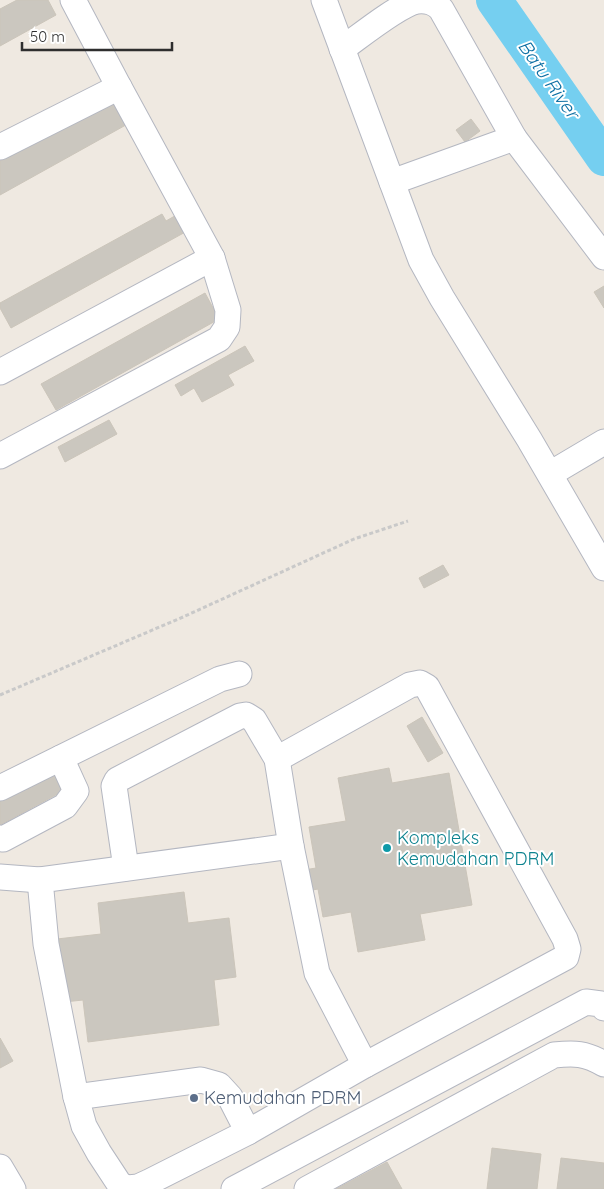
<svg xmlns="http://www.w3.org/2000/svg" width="604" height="1189" viewBox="0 0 604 1189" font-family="Quicksand,sans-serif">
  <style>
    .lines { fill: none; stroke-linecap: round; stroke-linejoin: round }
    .river { stroke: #75cff0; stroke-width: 36 }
    .building { fill: #cbc7bf; stroke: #cbc5ba }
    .minor-casing { stroke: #b4b7c1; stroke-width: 27 }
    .path { stroke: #c9c9c9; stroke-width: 3; stroke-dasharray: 4 2.5; stroke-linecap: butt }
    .minor { stroke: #fff; stroke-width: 25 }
    .culture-dot { fill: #0f9aa8; stroke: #fff; stroke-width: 2 }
    .service-dot { fill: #5c6f8a; stroke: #fff; stroke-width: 2 }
    .labels { text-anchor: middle; stroke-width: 4; stroke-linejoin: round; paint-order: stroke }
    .culture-label { font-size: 18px; fill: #0d838f; stroke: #fff; text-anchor: start }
    .service-label { font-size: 18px; fill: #4e5e75; stroke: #fff; text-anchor: start }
    .water-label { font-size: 19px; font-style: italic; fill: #0d6fa3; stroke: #fff }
  </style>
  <rect width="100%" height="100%" fill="#efe9e1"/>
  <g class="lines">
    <path class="river" d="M494,0L604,158"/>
  </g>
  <g class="building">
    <path d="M17,0H48L56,15L0,46V9Z"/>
    <path d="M118,95L133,121L0,195V161Z"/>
    <path d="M471,119L480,131L465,142L456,130Z"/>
    <path d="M180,213L189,230L11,328L0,308V303L162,214L166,221Z"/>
    <path d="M604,286V308L594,292Z"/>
    <path d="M205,293L219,319L56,410L41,384Z"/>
    <path d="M245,346L254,361L228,375L234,385L202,402L194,388L181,396L175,385Z"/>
    <path d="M109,420L117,434L65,462L58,447Z"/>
    <path d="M443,565L449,575L424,588L419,578Z"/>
    <path d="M422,717L443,753L428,762L407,726Z"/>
    <path d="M389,768L392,783L449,773L472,905L420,914L425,940L358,952L351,912L323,917L318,889L307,891L304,870L316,868L309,827L346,821L338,778Z"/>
    <path d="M52,771L63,791L0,825V799Z"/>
    <path d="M184,892L188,923L229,918L236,977L214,980L219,1025L88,1042L83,1000L64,1002L57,939L101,934L98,903Z"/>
    <path d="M0,1038L13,1061L0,1068Z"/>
    <path d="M492,1148L541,1154L537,1189H487Z"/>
    <path d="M561,1158L604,1163V1189H557Z"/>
    <path d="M387,1162L402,1189H336Z"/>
  </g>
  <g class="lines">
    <defs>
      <g id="minor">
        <path d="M324,0L421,260L442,298L529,439L604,568"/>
        <path d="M342,49C359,37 398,5 417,1C427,0 434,2 441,9L514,138L604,257"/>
        <path d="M0,147L119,87L73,0"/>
        <path d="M392,182L514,138"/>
        <path d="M0,372L212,258"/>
        <path d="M0,456L219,339L227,327L228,310L212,258L119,87"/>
        <path d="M550,474L604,442"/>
        <path d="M277,759L410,685L420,683L427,687L565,939L568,949L566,957L365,1065L248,1132L149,1182L138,1187L128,1188L120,1185L99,1153L84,1126L76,1097L46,944L40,880L291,846"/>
        <path d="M0,788L220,679L239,674"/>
        <path d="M0,838L3,839L65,806L76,791L61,758"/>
        <path d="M126,868L114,786L117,780L240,716L246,715L254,720L277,759L291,846L317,973L365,1065"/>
        <path d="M0,877L40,880"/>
        <path d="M76,1097L201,1080L219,1085L230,1097L248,1132"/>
        <path d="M0,1167L13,1189"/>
        <path d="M234,1189L586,1002L601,1004L604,1008"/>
        <path d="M307,1189L554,1055C575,1053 585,1053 604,1064"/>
      </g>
    </defs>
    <use href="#minor" class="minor-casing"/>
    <path class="path" d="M0,695L183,617L354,539L408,521"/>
    <use href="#minor" class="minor"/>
  </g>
  <circle class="culture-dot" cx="387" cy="848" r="5"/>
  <circle class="service-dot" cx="194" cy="1098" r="5"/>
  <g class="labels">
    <g class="culture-label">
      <text x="397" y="844">Kompleks<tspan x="397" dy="21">Kemudahan PDRM</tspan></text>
    </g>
    <g class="service-label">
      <text x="204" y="1104">Kemudahan PDRM</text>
    </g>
    <g class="water-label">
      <text transform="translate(549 79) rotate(55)" y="7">Batu River</text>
    </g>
  </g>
  <path d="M22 42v8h150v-8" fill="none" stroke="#2e2e2e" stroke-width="2.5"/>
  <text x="30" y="42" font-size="15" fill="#2e2e2e" stroke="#ffffff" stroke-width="4" paint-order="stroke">50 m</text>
</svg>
